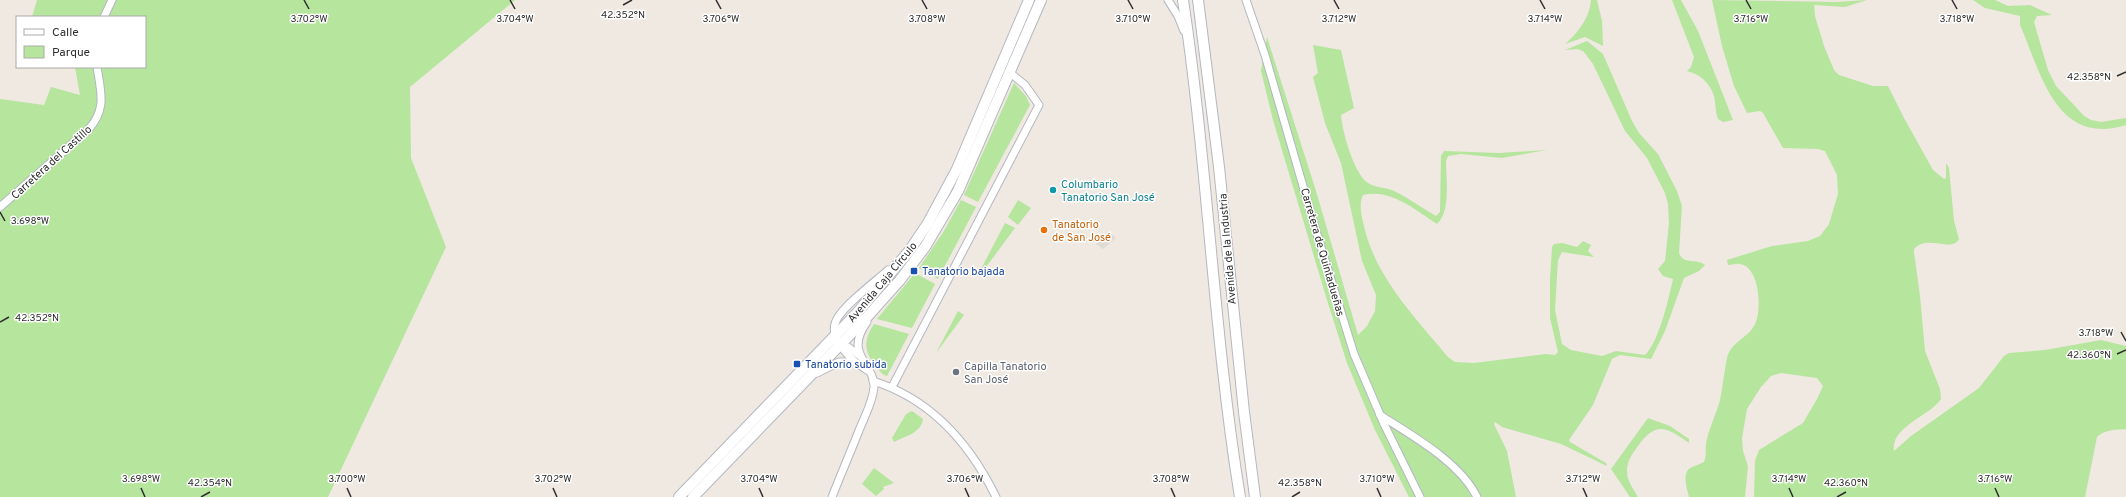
<svg xmlns="http://www.w3.org/2000/svg" width="2126" height="497" viewBox="0 0 2126 497" font-family="Overpass,sans-serif">
  <style>
    .green { fill: #b6e59e }
    .plaza { fill: #dfdcd8 }
    .lines { fill: none; stroke-linecap: round; stroke-linejoin: round }
    .street-casing { stroke: #b4b7c1; stroke-width: 9 }
    .secondary-casing { stroke: #b4b7c1; stroke-width: 12 }
    .street { stroke: #fff; stroke-width: 7 }
    .secondary { stroke: #fff; stroke-width: 10 }
    .ticks { fill: none; stroke: #2e2e2e; stroke-width: 1.5 }
    .culture-dot { fill: #0f9aa8; stroke: #fff; stroke-width: 1.5 }
    .food-dot { fill: #e8710a; stroke: #fff; stroke-width: 1.5 }
    .transit-dot { fill: #1a4fb4; stroke: #fff; stroke-width: 1.5 }
    .worship-dot { fill: #6b7280; stroke: #fff; stroke-width: 1.5 }
    .labels { text-anchor: middle; stroke-width: 3; stroke-linejoin: round; paint-order: stroke }
    .street-label { font-size: 11px; fill: #2e2e2e; stroke: #fff }
    .culture-label { font-size: 11px; fill: #0d838f; stroke: #fff; text-anchor: start }
    .food-label { font-size: 11px; fill: #c56008; stroke: #fff; text-anchor: start }
    .transit-label { font-size: 11px; fill: #164399; stroke: #fff; text-anchor: start }
    .worship-label { font-size: 11px; fill: #5b616d; stroke: #fff; text-anchor: start }
    .ticks-label { font-size: 10px; text-anchor: middle; fill: #2e2e2e; stroke: #fff; stroke-width: 3; stroke-linejoin: round; paint-order: stroke }
  </style>
  <rect width="100%" height="100%" fill="#efe9e1"/>
  <g class="green">
    <path d="M37,0H515L410,87L411,158L446,247L328,497H0V99L44,105L51,87L80,95L75,67H145V17H32Z"/>
    <path d="M1033,0H1036C1003,77 973,159 930,231C907,270 874,303 843,336L899,271L941,210L964,162Z"/>
    <path d="M1591,0H1597L1602,21L1603,46L1585,37L1565,44C1578,33 1590,17 1591,0Z"/>
    <path d="M1672,0H1681L1698,31L1733,120L1723,122L1718,119C1715,111 1716,104 1714,96C1710,83 1700,74 1687,71L1691,67L1694,57Z"/>
    <path d="M1712,0L1837,2L1867,0L1845,7L1814,5L1815,16L1824,46L1834,70L1839,75L1873,86H1888L1904,118L1933,170L1944,179L1946,178V163L1949,168L1954,221L1959,239C1951,253 1928,234 1914,249V252L1920,296L1925,351L1940,389L1941,399C1930,416 1890,427 1894,451L1911,436L1979,388L2004,356L2009,353L2045,350L2101,340L2126,346V429C2116,430 2105,429 2097,437L2085,497H1754L1755,461L1759,450L1803,423L1817,399L1823,386L1817,378L1781,373L1771,376L1761,387L1747,409L1742,438L1743,451L1748,466L1745,497H1689C1687,488 1681,472 1692,467C1697,465 1700,464 1704,462C1707,453 1705,452 1706,444C1707,433 1717,412 1720,400C1723,386 1724,372 1727,358C1731,341 1748,339 1755,324C1762,310 1760,267 1740,264C1736,263 1731,265 1728,265L1727,260L1772,246L1808,241L1820,236L1829,224L1838,194L1837,175L1825,151L1818,149L1783,148L1763,113L1760,111L1747,113L1734,86L1722,46Z"/>
    <path d="M1973,0H1995L2008,6L2030,5L2052,15L2037,16L2034,22L2048,70L2056,86L2073,104L2084,116L2091,120L2101,122L2126,118V125C2056,147 2041,73 2020,25V16L1985,8Z"/>
    <path d="M1267,37L1316,191L1358,335L1367,326L1375,311L1376,295L1362,261L1341,163L1325,123L1313,77L1318,73L1313,45L1341,50L1354,108L1341,115C1342,131 1354,174 1368,183C1375,188 1386,187 1394,191C1409,198 1422,208 1436,216L1440,212L1441,156L1444,151L1499,153L1547,150L1502,158L1461,154L1448,156L1446,161C1446,179 1451,211 1437,224C1416,210 1390,188 1363,195C1359,204 1361,213 1363,222C1374,276 1414,316 1448,357L1455,362L1474,363L1546,354L1555,355L1558,352L1550,318V280L1552,247L1554,244L1562,243L1577,247L1583,241L1591,245L1588,251L1594,257L1562,252L1558,260L1555,310L1562,344L1571,350L1602,356L1616,351L1645,355C1659,342 1669,297 1673,279L1663,276L1658,269L1665,261L1669,223L1668,204L1665,193L1647,158L1625,131L1593,64L1584,52L1578,49L1565,50L1587,41L1603,54L1632,121L1639,133L1658,154L1677,191L1682,206L1679,253C1683,265 1697,258 1705,265L1699,271L1684,278L1665,331L1651,359L1620,355L1612,359L1593,405L1569,440L1570,442L1606,463L1607,466L1561,444L1502,427L1495,422L1494,424L1507,451L1516,497H1409L1375,430L1347,363L1327,300L1273,120L1261,71Z"/>
    <path d="M1014,83L1026,96L1030,105L978,202L964,195Z"/>
    <path d="M961,200L976,207L938,279L919,268L944,231Z"/>
    <path d="M1018,200L1031,208L1018,225L1008,217Z"/>
    <path d="M1005,223L1015,228L983,271L981,269Z"/>
    <path d="M915,273L935,284L912,328L877,319Z"/>
    <path d="M958,311L964,315L936,353Z"/>
    <path d="M874,324L909,334L887,376C882,375 879,370 876,366C863,351 864,339 874,324Z"/>
    <path d="M912,411L923,419C921,433 906,436 894,442L892,438L906,414Z"/>
    <path d="M1648,418L1670,426L1689,439V443C1666,427 1656,421 1638,446C1632,454 1627,461 1627,471C1627,481 1633,488 1638,497H1630L1611,469Z"/>
    <path d="M874,468L894,483L883,487L884,489L876,496L862,484Z"/>
  </g>
  <path class="plaza" d="M1108,231L1116,238L1103,249L1096,244Z"/>
  <g class="lines">
    <defs>
      <g id="street">
        <path d="M1168,0L1178,16L1184,31"/>
        <path d="M1246,0L1265,55L1316,231L1354,354L1384,424L1420,497"/>
        <path d="M104,17L112,0"/>
        <path d="M0,207L88,130C107,109 101,93 97,67"/>
        <path d="M837,344L848,347L860,356"/>
        <path d="M867,370C852,361 826,338 837,319C845,304 875,282 888,270"/>
        <path d="M817,373L839,362H854"/>
        <path d="M873,381C931,399 970,444 996,497"/>
        <path d="M892,387L1039,105L1025,85L1009,72"/>
        <path d="M1380,415C1411,435 1460,462 1477,497"/>
        <path d="M832,497C841,474 851,451 860,428C865,416 873,401 874,387C875,364 843,355 867,322"/>
      </g>
      <g id="secondary">
        <path d="M1183,0C1208,165 1213,332 1240,497"/>
        <path d="M1198,0L1219,167L1244,412L1255,497"/>
        <path d="M679,497L857,313L910,250L928,223L957,169L1029,0"/>
        <path d="M693,497L867,317L900,280L925,247L958,191L1041,0"/>
      </g>
    </defs>
    <use href="#street" class="street-casing"/>
    <use href="#secondary" class="secondary-casing"/>
    <use href="#street" class="street"/>
    <use href="#secondary" class="secondary"/>
  </g>
  <path class="ticks" d="M304,0L309,9M510,0L515,9M716,0L721,9M922,0L927,9M1128,0L1133,9M1334,0L1339,9M1540,0L1545,9M1746,0L1751,9M1952,0L1957,9M623,5L632,0M2117,76L2126,72M0,212L5,221M0,322L9,317M2121,332L2126,341M2117,354L2126,350M141,488L145,497M347,488L351,497M553,488L557,497M759,488L763,497M965,488L969,497M1171,488L1175,497M1377,488L1381,497M1583,488L1587,497M1789,488L1793,497M1995,488L1999,497M201,497L210,492M1292,497L1300,492M1837,497L1846,492"/>
  <circle class="culture-dot" cx="1053" cy="190" r="4"/>
  <circle class="food-dot" cx="1044" cy="230" r="4"/>
  <g class="transit-dot">
    <rect x="910" y="267" width="8" height="8" rx="2"/>
    <rect x="793" y="360" width="8" height="8" rx="2"/>
  </g>
  <circle class="worship-dot" cx="956" cy="372" r="4"/>
  <g class="labels">
    <g class="street-label">
      <text transform="translate(51 162) rotate(-42)" y="4">Carretera del Castillo</text>
      <text transform="translate(1227 249) rotate(-95)" y="4">Avenida de la Industria</text>
      <text transform="translate(1323 252) rotate(74)" y="4">Carretera de Quintadueñas</text>
      <text transform="translate(882 282) rotate(-50)" y="4">Avenida Caja Círculo</text>
    </g>
    <g class="culture-label">
      <text x="1061" y="188">Columbario<tspan x="1061" dy="13">Tanatorio San José</tspan></text>
    </g>
    <g class="food-label">
      <text x="1052" y="228">Tanatorio<tspan x="1052" dy="13">de San José</tspan></text>
    </g>
    <g class="transit-label">
      <text x="922" y="275">Tanatorio bajada</text>
      <text x="805" y="368">Tanatorio subida</text>
    </g>
    <g class="worship-label">
      <text x="964" y="370">Capilla Tanatorio<tspan x="964" dy="13">San José</tspan></text>
    </g>
  </g>
  <g class="ticks-label">
    <text x="623" y="18">42.352°N</text>
    <text x="309" y="22">3.702°W</text>
    <text x="515" y="22">3.704°W</text>
    <text x="721" y="22">3.706°W</text>
    <text x="927" y="22">3.708°W</text>
    <text x="1133" y="22">3.710°W</text>
    <text x="1339" y="22">3.712°W</text>
    <text x="1545" y="22">3.714°W</text>
    <text x="1751" y="22">3.716°W</text>
    <text x="1957" y="22">3.718°W</text>
    <text x="2089" y="80">42.358°N</text>
    <text x="30" y="224">3.698°W</text>
    <text x="37" y="321">42.352°N</text>
    <text x="2096" y="336">3.718°W</text>
    <text x="2089" y="358">42.360°N</text>
    <text x="141" y="482">3.698°W</text>
    <text x="347" y="482">3.700°W</text>
    <text x="553" y="482">3.702°W</text>
    <text x="759" y="482">3.704°W</text>
    <text x="965" y="482">3.706°W</text>
    <text x="1171" y="482">3.708°W</text>
    <text x="1377" y="482">3.710°W</text>
    <text x="1583" y="482">3.712°W</text>
    <text x="1789" y="482">3.714°W</text>
    <text x="1995" y="482">3.716°W</text>
    <text x="210" y="486">42.354°N</text>
    <text x="1300" y="486">42.358°N</text>
    <text x="1846" y="486">42.360°N</text>
  </g>
  <rect x="16" y="16" width="130" height="52" fill="#ffffff" stroke="#ababab"/>
  <rect x="24" y="29" width="20" height="6" fill="#ffffff" stroke="#ababab"/>
  <text x="52" y="36" font-size="12" fill="#2e2e2e">Calle</text>
  <rect x="24" y="46" width="20" height="12" fill="#b6e59e" stroke="#ababab"/>
  <text x="52" y="56" font-size="12" fill="#2e2e2e">Parque</text>
</svg>
